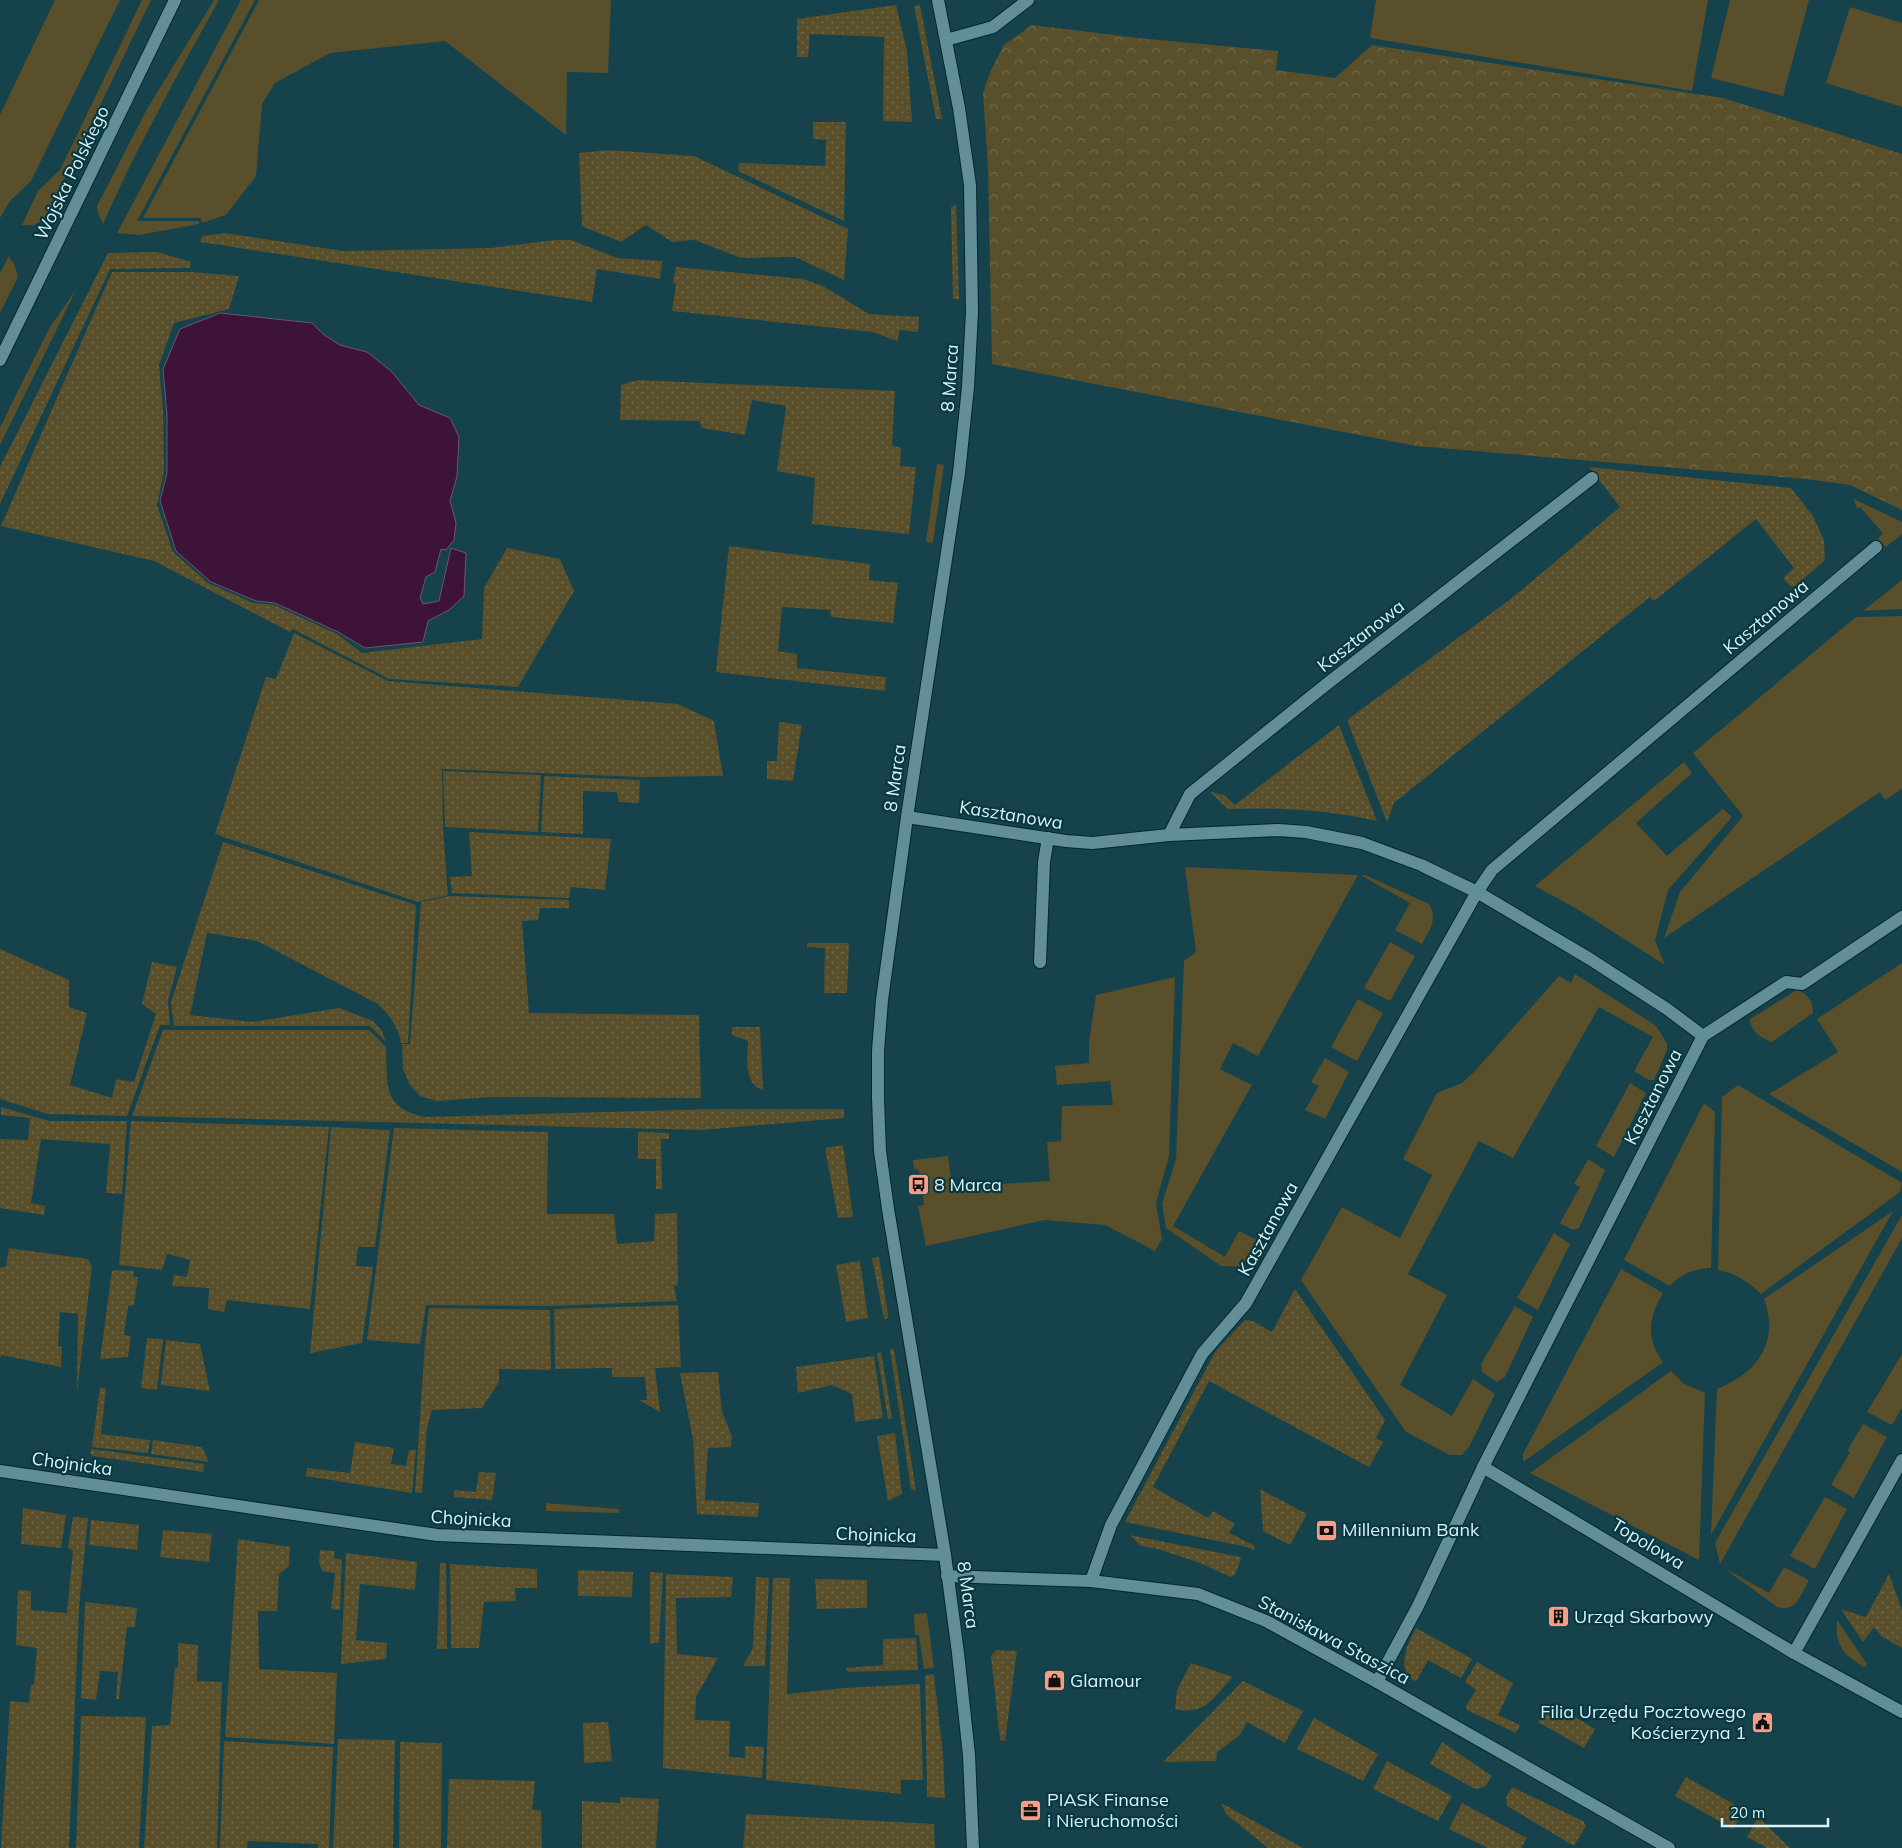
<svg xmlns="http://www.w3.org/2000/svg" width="1902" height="1848" viewBox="0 0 1902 1848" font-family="Mulish,sans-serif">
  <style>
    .grass { fill: #594f2b }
    .park { fill: url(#park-crowns) }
    .garden { fill: url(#garden-dots) }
    .water { fill: #3d1337; stroke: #6c5671 }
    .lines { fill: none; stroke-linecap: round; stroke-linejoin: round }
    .minor-casing { stroke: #05272e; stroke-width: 14 }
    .minor { stroke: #628e98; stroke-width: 12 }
    .labels { text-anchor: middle; stroke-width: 4.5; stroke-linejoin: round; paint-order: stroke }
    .street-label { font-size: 18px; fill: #dbf2f7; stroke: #083840 }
    .poi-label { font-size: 18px; fill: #dbf2f7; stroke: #083840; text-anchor: start }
  </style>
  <defs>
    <pattern id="park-crowns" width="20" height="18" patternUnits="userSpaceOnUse" patternTransform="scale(1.25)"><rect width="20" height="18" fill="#594f2b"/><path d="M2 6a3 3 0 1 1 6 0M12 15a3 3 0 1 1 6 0" fill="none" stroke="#70694a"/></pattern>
    <pattern id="garden-dots" width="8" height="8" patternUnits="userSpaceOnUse" patternTransform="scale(1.25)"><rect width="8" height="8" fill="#594f2b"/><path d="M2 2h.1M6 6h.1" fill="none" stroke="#70694a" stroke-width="1.8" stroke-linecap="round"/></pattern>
  </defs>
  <rect width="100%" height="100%" fill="#15424b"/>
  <g class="grass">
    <path d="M55,0H120L31,181L10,201L0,218V115Z"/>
    <path d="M142,0H151L45,219L34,225H22L38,191L60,170Z"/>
    <path d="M214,0H219C178,74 137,147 103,224L98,213L97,206L147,109Z"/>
    <path d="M241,0H255L137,221H199V224L139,235L117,233Z"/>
    <path d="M259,0H611L608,73L567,72L566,135L445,41L330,53L275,83L262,104L256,176L226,215L202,223L201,218H143Z"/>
    <path d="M1376,0H1708L1692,91L1370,38Z"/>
    <path d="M1730,0H1809L1783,96L1711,78Z"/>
    <path d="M1850,7L1902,23V107L1826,83Z"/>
    <path d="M9,256L15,266L18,277L0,313V273Z"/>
    <path d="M76,290L0,445V428L11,405L50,327Z"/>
    <path d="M937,464L944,465L933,543L926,542Z"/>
    <path d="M1854,499L1902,522V534L1886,547L1878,539L1883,533L1860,507L1857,509Z"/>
    <path d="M1902,580V609L1863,611Z"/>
    <path d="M1902,616V789L1885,800L1880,792L1664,938L1680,892L1743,816L1693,753L1856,617Z"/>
    <path d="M1684,762L1692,773L1636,823L1667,856L1723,809L1732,817L1668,890L1655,941L1665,965L1577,909L1535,886Z"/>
    <path d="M1185,867L1358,875L1258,1056L1233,1043L1220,1069L1252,1085L1173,1226L1225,1257L1239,1231L1257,1240L1243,1267L1221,1266L1166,1228L1162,1204L1176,1159L1184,961L1196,952Z"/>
    <path d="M1365,875L1429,904C1438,920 1430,929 1422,944L1395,930L1410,903L1362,876Z"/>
    <path d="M1390,942L1415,956L1390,1001L1364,988Z"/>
    <path d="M1902,963V1172L1769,1094L1838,1052L1817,1019Z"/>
    <path d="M1575,974L1655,1025L1662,1035L1667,1044V1050L1654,1080H1649L1634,1071L1653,1037L1599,1007L1513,1158L1479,1141L1408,1274L1447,1295L1400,1385L1452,1416L1473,1379L1495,1394L1469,1447L1462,1455H1450L1406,1432L1301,1280L1342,1207L1400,1238L1432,1175L1403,1159L1437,1093L1462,1083L1475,1071L1559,976L1571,983Z"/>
    <path d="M1175,977L1169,1156L1156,1203L1162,1239L1155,1251L1105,1225L1045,1220L926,1246L918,1206L924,1205L919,1170L914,1169L913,1160L948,1156L952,1187L1050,1181L1047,1142L1061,1141L1062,1106L1113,1105L1110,1081L1057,1085L1055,1066L1089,1063V1042L1096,995Z"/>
    <path d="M1797,990C1808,994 1813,1001 1813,1013L1772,1042C1762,1039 1750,1031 1750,1019Z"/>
    <path d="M1358,999L1383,1013L1357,1061L1331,1047Z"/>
    <path d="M1325,1058L1349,1072L1325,1119L1305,1110L1319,1086L1311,1082Z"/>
    <path d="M1630,1083L1646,1093L1614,1157L1596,1146Z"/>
    <path d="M1738,1085L1902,1183L1900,1192L1761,1294C1749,1282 1735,1273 1718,1270L1722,1097Z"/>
    <path d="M1704,1103L1715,1112L1711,1268C1695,1269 1682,1273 1670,1286L1624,1260Z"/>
    <path d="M1588,1159L1605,1170L1579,1228L1573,1230L1560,1223L1580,1187L1574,1184Z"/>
    <path d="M1893,1211L1711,1535L1717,1389C1757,1373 1780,1343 1764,1299Z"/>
    <path d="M1902,1215V1238L1720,1564L1715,1543Z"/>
    <path d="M1554,1233L1570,1244L1538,1310L1517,1298Z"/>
    <path d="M1621,1269L1663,1293C1649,1317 1645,1338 1663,1362L1523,1462V1454Z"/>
    <path d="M1515,1306L1533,1317L1505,1377L1497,1382L1482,1372L1481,1364Z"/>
    <path d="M1902,1354V1408L1892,1425L1867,1412Z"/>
    <path d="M1671,1371L1684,1384L1705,1393L1699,1560L1530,1473Z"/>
    <path d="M1863,1424L1887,1437L1854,1498L1831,1485L1850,1452L1847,1451Z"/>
    <path d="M1825,1497L1847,1509L1815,1569L1790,1556Z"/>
    <path d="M546,1503L619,1509V1513L546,1511Z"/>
    <path d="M1784,1567L1809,1580C1801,1594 1797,1613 1777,1607L1724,1568L1769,1593Z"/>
    <path d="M927,1613L934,1668L924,1669L919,1635H915L914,1614Z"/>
    <path d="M1837,1620L1867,1664L1864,1667C1843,1655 1835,1645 1837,1620Z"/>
  </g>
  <path class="park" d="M1032,25L1138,38L1278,51L1276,70L1335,78L1372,45L1723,98L1902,154V510L1850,485L1806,479L1416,446L992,364L988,167L983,93L990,72L1004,45Z"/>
  <g class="garden">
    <path d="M896,5L907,51L912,122L883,121L884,37L810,34L808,57H797V19Z"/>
    <path d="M920,5L942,119H936L914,6Z"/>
    <path d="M813,122H846L844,221L738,171L739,163L825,166L826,140L813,139Z"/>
    <path d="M608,150L694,156L848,229L844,280L795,257L741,258L695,240L672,242L646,225L621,242L582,226L579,153Z"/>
    <path d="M956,205L959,299H953L951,207Z"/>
    <path d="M225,233L343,251L491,248L554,240H571L617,258L662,261L660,279L597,269L592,302L200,242L202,236Z"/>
    <path d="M157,252L191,262L190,268L110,269L0,504V467L108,253Z"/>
    <path d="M676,267L803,279L823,286L869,314L919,317L918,332L900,330L897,341L873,332L672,311L676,284L673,282Z"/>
    <path d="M112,272H191L239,276L229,309L174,323L159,365L163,410L164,471L157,505L173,552L208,583L253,603L274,605L337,634L362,653L482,639L484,588L507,548L560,559L574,591L518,687L389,679L293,629L290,632L154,561L1,526Z"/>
    <path d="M638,380L895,391L892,445L901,448L900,466L916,467L909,534L812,524L815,478L777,471L786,406L752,400L745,435L702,428L699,421L620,420L621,385Z"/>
    <path d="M1589,467L1791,488L1813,516L1824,540L1825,560L1794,587L1790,586L1783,578L1794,568L1756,519L1654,601L1650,597L1394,803L1387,822L1347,720L1512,598L1620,507Z"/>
    <path d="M729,546L870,564L869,580L898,583L893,623L831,617L830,610L782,607L778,651L797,654V668L886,677L885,691L716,672Z"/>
    <path d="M294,633L388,681L678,704L714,721L723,776L641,777L442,769L443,829L448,895L418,902L215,834L266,677L276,679Z"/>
    <path d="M779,722L802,725L793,781L767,779V761H777Z"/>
    <path d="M1339,725L1377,821C1328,810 1279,807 1228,809L1210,792L1224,795L1235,805Z"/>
    <path d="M443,771L541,775L538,832L445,827Z"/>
    <path d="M544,776L640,780L639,803L619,802L617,792L583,791V834L541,832Z"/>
    <path d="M469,832L611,839L605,890L571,887L569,898L452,893L450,877L472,876Z"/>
    <path d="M223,842L416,905L408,1043H401C398,1026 390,1016 378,1004L257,941L207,933L190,1015L252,1022L339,1008L373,1021L382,1031L386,1042L370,1026H174L171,1002Z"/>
    <path d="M449,896L569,900V908H540L538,920L522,921L529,1013L699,1015L701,1098L492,1097L437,1101L420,1096L410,1085L403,1069L402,1044H410L421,902Z"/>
    <path d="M807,943H849L847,993H824L825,948L807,947Z"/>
    <path d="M0,949L69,980V1007L87,1013L70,1085L112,1098L116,1079L134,1082L156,1014L142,1004L152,962L177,967L168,1001L170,1025H160L127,1116L48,1114L0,1099Z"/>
    <path d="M732,1027H760L763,1090C743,1084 748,1058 748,1041L732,1035Z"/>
    <path d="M163,1030H369L386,1047C388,1085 381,1107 425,1117L716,1109H844V1118L701,1130L132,1116Z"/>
    <path d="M1,1107L49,1121H127L122,1194L106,1193L110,1144L41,1139L31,1203L45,1206L44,1215L0,1208V1139L28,1140L30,1118L1,1115Z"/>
    <path d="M131,1121L329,1127L310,1309L227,1300L224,1312L208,1309L209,1288L172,1286L174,1275L187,1277L190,1260L167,1254L162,1270L119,1265Z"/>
    <path d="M331,1127L390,1130L375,1247H358L356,1266L373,1267L362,1343L310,1353Z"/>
    <path d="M394,1128L548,1132L547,1214H614L617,1244L654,1241L655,1214L677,1213L678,1285L674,1286L677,1301L550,1306L426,1305L420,1344L367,1340Z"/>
    <path d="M638,1132L669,1133V1139H661L662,1189H656V1159H638Z"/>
    <path d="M843,1145L853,1217L838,1218L825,1148Z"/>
    <path d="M9,1248L88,1259L92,1266L77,1392L78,1314L60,1312L58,1346H62L61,1367L1,1355L0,1359V1267H6Z"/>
    <path d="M879,1257L888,1315L887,1319H884L872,1258Z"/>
    <path d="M860,1261L868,1318L846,1322L836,1265Z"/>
    <path d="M116,1270L134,1271L133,1277H138L134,1305L128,1306L124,1335L131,1336L128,1357L100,1359L112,1271Z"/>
    <path d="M1295,1289L1385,1420L1376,1438L1383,1442L1369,1467L1209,1381L1153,1487L1208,1518L1213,1511L1235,1524L1229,1533L1255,1546L1254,1551L1247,1547L1125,1522L1215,1352L1245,1320L1253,1321L1272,1332Z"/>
    <path d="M678,1305L681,1367L655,1368L660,1412L639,1400H647L645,1377H612V1368L555,1369L554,1309Z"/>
    <path d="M429,1308L550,1310L551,1370L499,1369V1382L482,1408L432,1410L427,1428L422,1493L415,1492L425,1343Z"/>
    <path d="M147,1338L163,1339L157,1390L141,1388Z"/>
    <path d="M166,1340L200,1344L210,1391L161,1385Z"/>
    <path d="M890,1349H894L916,1491L911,1489Z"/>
    <path d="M881,1352L892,1418L888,1419L877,1353Z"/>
    <path d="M874,1356L883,1418L855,1422L852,1394L832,1385L798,1393L796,1367Z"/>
    <path d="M718,1372L722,1412L732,1436L731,1447L708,1448L705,1500L759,1503L758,1517L697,1514L693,1439L680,1373Z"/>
    <path d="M100,1387L106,1389L101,1434L150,1440L148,1453L92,1447Z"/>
    <path d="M895,1433L902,1494L888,1501L877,1436Z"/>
    <path d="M153,1440L202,1447L209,1462L151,1454Z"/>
    <path d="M355,1442L394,1448L391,1464L406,1466L409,1450H416L412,1493L306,1476L307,1468L350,1473Z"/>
    <path d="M91,1449L204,1464L203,1472L93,1456L90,1453Z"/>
    <path d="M479,1472L496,1473L492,1500L454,1497V1490L476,1492Z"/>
    <path d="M1260,1489L1307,1514L1290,1545L1263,1531Z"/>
    <path d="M23,1508L66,1515L61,1548L21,1544Z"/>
    <path d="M73,1517L88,1518L79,1607L69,1848H1L10,1701L29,1703L31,1685L34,1684L37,1648L16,1645L18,1590L31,1591V1610L67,1613L73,1551L68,1547Z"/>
    <path d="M91,1520L139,1525L137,1550L89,1545Z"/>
    <path d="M163,1530L212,1534L209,1562L160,1557Z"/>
    <path d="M1130,1535L1240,1557L1241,1559L1235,1575L1231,1577L1200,1563L1158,1549L1141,1546Z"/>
    <path d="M238,1539L290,1547L289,1566L279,1574L277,1611H258L259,1669L337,1673L334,1744L225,1737Z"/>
    <path d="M320,1550L335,1551L334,1558L342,1560L340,1610L331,1609L335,1573L322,1571L319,1562Z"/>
    <path d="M346,1553L417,1562L415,1590L360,1584L356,1640L387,1643L386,1659L341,1664Z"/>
    <path d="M440,1563H446L447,1649H437Z"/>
    <path d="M450,1564L537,1569V1588H515L516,1601L484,1602L479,1648H451Z"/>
    <path d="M578,1570L633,1572L632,1597L578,1596Z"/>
    <path d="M650,1572L663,1573L659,1643H650Z"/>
    <path d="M666,1574L733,1577L731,1597L676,1598L677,1654L718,1658L696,1697L695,1720L730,1721L729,1757L745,1758V1746L764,1747L762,1778L663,1768Z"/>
    <path d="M1889,1574L1902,1610V1648L1881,1636L1874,1627L1863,1642L1841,1609L1866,1617Z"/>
    <path d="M756,1577L769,1578L765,1666H743L753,1648Z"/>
    <path d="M773,1578H790L787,1694L843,1688L920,1684L923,1780H901V1794L766,1780Z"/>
    <path d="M815,1579L867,1580V1608L817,1609Z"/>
    <path d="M85,1602L137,1608L135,1627H127L119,1699H116L118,1672L100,1671L96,1700L81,1698Z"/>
    <path d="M1416,1628L1472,1659L1461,1678L1428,1660L1417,1680L1414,1681C1395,1667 1408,1644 1416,1628Z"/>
    <path d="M916,1638L918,1670L848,1672L846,1668L883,1665V1639Z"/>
    <path d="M178,1643L198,1645L197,1681L222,1682L217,1848H144L152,1726L170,1725L175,1668H178Z"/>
    <path d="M996,1650L1017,1651L1005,1741L1000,1740L991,1656Z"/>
    <path d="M1477,1662L1513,1683L1498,1715L1520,1725L1516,1733L1467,1710L1466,1706L1476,1690L1465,1682Z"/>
    <path d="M1191,1663L1233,1677C1213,1697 1206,1716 1175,1709L1177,1690Z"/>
    <path d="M934,1674L943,1755L945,1798L927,1797L925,1675Z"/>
    <path d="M1243,1681L1303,1711L1285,1743L1247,1722L1240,1735L1217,1752L1216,1761L1163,1762Z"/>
    <path d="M1555,1705L1595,1729L1584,1748L1538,1722L1546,1707Z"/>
    <path d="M81,1716L146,1717L139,1848H76Z"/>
    <path d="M1314,1718L1378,1754L1363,1781L1297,1749Z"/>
    <path d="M608,1722L612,1761L584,1763L583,1723Z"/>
    <path d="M338,1739L395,1740L393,1848H333Z"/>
    <path d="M224,1741L333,1747L329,1848H318V1844L248,1841L247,1848H220Z"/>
    <path d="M400,1742L442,1743L441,1848H399Z"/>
    <path d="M1442,1742L1492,1776L1485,1787L1475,1789L1430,1764Z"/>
    <path d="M1387,1761L1452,1796L1438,1821L1373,1789Z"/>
    <path d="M1686,1777L1744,1810L1733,1829L1675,1796Z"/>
    <path d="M449,1779L535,1781L532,1809L541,1811L542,1848H447Z"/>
    <path d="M1512,1787L1583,1821L1586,1826L1574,1846L1507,1806L1506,1797Z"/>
    <path d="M620,1797L659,1799L656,1848H582V1801L620,1803Z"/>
    <path d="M1221,1803L1303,1848H1268L1226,1814Z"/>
    <path d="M1462,1803L1527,1838L1521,1848H1488L1449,1829Z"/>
    <path d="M746,1814L934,1824L935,1848H743Z"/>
    <path d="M1758,1817L1790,1848H1767L1747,1837Z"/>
  </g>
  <path class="water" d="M220,313L312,323L324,335L340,345L367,352L392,372L419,405L450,418L459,437L457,476L450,501L456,523L454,540L446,550L441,549L435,572L426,577L420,598L423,604L439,601L451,548L466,553L464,596L449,610L428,621L423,642L365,648L338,632L275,603L256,601L211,582L176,551L160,501L167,473V415L163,369L180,329Z"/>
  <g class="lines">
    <defs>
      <g id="minor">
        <path d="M938,0L959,108L970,185L972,312L968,387L959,473L907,817L882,1000L878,1051V1098L880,1151L888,1209L945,1555L958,1653L969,1755L973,1848"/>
        <path d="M946,40L993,27L1028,0"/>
        <path d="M0,360L175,0"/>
        <path d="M907,817L1066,841L1092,843L1169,835L1278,830L1306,832L1362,843L1421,865L1477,892L1590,959L1667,1009L1703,1036"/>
        <path d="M1169,835L1190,794L1328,683L1592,478"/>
        <path d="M1040,962L1044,862L1048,838"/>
        <path d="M1483,1467L1794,1653L1902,1712"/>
        <path d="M0,1471L437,1535L945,1555"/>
        <path d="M947,1576L1091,1581L1198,1594L1266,1621L1377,1682L1669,1848"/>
        <path d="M1091,1581L1111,1525L1202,1354L1246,1303L1477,892L1492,870L1876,547"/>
        <path d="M1794,1653L1902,1460"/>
        <path d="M1377,1682L1418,1606L1483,1467L1703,1036L1786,982L1802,984L1902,917"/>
      </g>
    </defs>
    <use href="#minor" class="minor-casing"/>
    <use href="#minor" class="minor"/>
  </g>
  <defs>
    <symbol id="bus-square" viewBox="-11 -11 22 22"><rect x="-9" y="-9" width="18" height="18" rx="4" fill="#f49e8a" stroke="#083840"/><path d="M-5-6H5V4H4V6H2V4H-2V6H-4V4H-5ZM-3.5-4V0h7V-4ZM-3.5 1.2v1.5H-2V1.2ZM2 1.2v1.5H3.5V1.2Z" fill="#111"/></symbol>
    <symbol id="bank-square" viewBox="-11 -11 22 22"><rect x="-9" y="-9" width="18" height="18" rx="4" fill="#f49e8a" stroke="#083840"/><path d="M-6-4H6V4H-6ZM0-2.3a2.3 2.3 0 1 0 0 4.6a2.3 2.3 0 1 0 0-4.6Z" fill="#111"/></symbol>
    <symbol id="building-square" viewBox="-11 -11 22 22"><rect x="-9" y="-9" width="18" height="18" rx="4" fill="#f49e8a" stroke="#083840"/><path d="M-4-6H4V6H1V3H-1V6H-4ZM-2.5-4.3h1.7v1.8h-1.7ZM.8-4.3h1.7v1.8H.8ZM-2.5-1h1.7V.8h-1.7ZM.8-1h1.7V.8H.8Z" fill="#111"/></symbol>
    <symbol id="shop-square" viewBox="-11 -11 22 22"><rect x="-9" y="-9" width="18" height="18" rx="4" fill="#f49e8a" stroke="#083840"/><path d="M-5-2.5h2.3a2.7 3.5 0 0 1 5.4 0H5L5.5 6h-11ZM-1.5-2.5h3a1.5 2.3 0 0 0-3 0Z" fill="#111"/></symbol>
    <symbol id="civic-square" viewBox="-11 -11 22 22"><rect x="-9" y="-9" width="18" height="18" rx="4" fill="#f49e8a" stroke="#083840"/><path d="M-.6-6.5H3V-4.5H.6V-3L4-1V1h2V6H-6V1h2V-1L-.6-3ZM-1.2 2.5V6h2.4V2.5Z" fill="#111"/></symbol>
    <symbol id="office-square" viewBox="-11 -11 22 22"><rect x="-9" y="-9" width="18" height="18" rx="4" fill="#f49e8a" stroke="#083840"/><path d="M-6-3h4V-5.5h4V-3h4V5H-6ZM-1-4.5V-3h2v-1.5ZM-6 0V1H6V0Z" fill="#111"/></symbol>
  </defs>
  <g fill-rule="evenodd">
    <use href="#bus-square" x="906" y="1172" width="25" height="25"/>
    <use href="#bank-square" x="1314" y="1518" width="25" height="25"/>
    <use href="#building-square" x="1546" y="1604" width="25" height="25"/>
    <use href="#shop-square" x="1042" y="1668" width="25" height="25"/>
    <use href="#civic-square" x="1750" y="1710" width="25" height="25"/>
    <use href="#office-square" x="1018" y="1798" width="25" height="25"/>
  </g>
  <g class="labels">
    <g class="street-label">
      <text transform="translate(72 173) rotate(-64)" y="6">Wojska Polskiego</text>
      <text transform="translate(950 378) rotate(-86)" y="6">8 Marca</text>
      <text transform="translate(1766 617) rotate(-40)" y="6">Kasztanowa</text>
      <text transform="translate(1361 636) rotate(-38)" y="6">Kasztanowa</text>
      <text transform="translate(895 778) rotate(-82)" y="6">8 Marca</text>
      <text transform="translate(1011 815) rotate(9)" y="6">Kasztanowa</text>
      <text transform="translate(1653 1097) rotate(-63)" y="6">Kasztanowa</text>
      <text transform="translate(1268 1229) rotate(-61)" y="6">Kasztanowa</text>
      <text transform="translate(72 1464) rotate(8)" y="6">Chojnicka</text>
      <text transform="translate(471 1519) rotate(3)" y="6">Chojnicka</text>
      <text transform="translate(876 1535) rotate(2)" y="6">Chojnicka</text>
      <text transform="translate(1648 1544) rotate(31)" y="6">Topolowa</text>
      <text transform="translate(968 1595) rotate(82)" y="6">8 Marca</text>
      <text transform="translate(1334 1640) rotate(28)" y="6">Stanisława Staszica</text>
    </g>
    <g class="poi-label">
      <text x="934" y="1191">8 Marca</text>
      <text x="1342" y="1536">Millennium Bank</text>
      <text x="1574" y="1623">Urząd Skarbowy</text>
      <text x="1070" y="1687">Glamour</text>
      <text x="1746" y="1718" text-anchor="end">Filia Urzędu Pocztowego<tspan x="1746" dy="21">Kościerzyna 1</tspan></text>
      <text x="1047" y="1806">PIASK Finanse<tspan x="1047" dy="21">i Nieruchomości</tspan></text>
    </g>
  </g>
  <path d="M1722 1818v8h106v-8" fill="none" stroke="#dbf2f7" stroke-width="2.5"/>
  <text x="1730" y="1818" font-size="15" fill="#dbf2f7" stroke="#083840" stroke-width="4" paint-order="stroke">20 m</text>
</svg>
